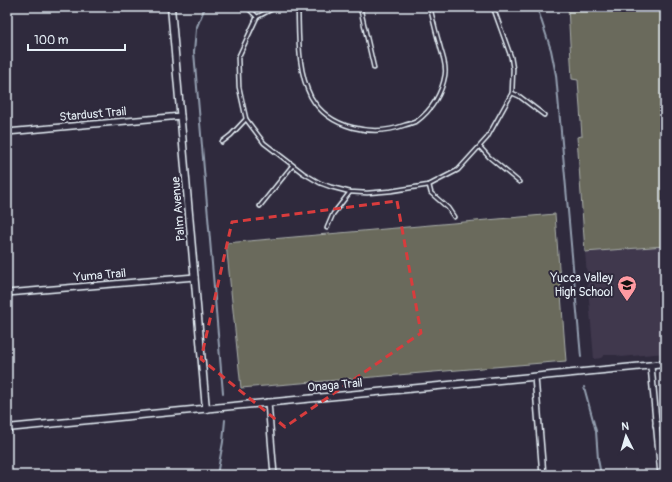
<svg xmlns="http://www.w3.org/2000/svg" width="672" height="482" viewBox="0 0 672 482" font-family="Pangolin,sans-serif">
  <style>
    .built { fill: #40384e }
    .green { fill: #6a6a5c; stroke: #a9aeaa }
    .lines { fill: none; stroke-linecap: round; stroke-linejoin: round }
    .stream { stroke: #939eaf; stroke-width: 2 }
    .service-casing { stroke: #e8f1f8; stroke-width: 5.5 }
    .minor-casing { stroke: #e8f1f8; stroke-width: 8 }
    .tertiary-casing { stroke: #e8f1f8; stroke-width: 9 }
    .service { stroke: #2f2a3d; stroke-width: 2.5 }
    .minor { stroke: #2f2a3d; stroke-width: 5 }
    .tertiary { stroke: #2f2a3d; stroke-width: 6 }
    .marked { fill: none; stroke: #d83c3d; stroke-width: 3; stroke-dasharray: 8 5; stroke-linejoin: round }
    .labels { text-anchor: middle; stroke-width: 4; stroke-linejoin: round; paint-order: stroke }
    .street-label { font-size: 12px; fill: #e8f1f8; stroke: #2f2a3d }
    .poi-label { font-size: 12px; fill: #e8f1f8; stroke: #2f2a3d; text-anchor: end }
  </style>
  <rect width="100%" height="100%" fill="#2f2a3d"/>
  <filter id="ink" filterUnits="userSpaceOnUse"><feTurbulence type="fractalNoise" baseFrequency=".025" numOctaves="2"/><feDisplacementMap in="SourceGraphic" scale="8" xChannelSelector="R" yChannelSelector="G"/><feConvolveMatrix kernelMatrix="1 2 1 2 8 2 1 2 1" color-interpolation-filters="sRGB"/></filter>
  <g filter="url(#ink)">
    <path class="built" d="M665,246V353L621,357L617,355H604L601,358L594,359L585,252Z"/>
    <g class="green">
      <path d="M568,7H665V246L585,252L577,137L582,136L578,80L572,79Z"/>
      <path d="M555,214L566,361L241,388L226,243Z"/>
    </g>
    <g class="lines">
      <g class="stream">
        <path d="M205,7L196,29L194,52L223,393"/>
        <path d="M537,7L551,50L556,75L581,357"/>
        <path d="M584,387L596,431L598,459L601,475"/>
        <path d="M217,475L223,442L225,420"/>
      </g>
      <defs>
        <g id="service">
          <path d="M247,7L257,17L276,7"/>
          <path d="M298,7C299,36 297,70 311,97C329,129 373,137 405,125C409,124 413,123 417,121C432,110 442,93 445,75C447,65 442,55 440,46C436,33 433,20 430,7"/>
          <path d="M342,7H348"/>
          <path d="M360,7L374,68"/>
          <path d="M493,7L511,57L513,69L512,93L519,96L544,115"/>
          <path d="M257,17L238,58L239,87L246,119L264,143L303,173L320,183L331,187L350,192L367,193L391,191L429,185L458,170L487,138L512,93"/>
          <path d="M222,142L231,135L246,119"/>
          <path d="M480,147L489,157L519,182"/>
          <path d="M429,185L431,193L448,208L454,217"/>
          <path d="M260,206L292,166"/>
          <path d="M327,228L333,214L350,192"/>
        </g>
        <g id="minor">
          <path d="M7,132L181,116"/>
          <path d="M7,293L195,277"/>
          <path d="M651,366L661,475"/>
          <path d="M535,377L543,475"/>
          <path d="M268,402L274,475"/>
          <path d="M656,425L665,424"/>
        </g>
        <g id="tertiary">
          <path d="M171,7L206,409"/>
          <path d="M7,428L665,364"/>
        </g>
      </defs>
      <use href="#service" class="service-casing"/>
      <use href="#minor" class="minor-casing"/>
      <use href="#tertiary" class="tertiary-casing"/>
      <use href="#service" class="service"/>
      <use href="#minor" class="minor"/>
      <use href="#tertiary" class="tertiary"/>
    </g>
  </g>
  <path class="marked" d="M397,201L421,333L285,427L201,359L232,222Z"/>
  <defs>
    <symbol id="school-pin" viewBox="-11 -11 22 30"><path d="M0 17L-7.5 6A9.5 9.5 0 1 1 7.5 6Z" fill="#ff9aa2" stroke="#2f2a3d"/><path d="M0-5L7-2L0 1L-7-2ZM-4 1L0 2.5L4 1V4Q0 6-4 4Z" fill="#111"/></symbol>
  </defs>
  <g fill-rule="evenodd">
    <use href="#school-pin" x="616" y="274" width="22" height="30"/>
  </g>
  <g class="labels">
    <g class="street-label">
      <text transform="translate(93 114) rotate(-5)" y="4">Stardust Trail</text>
      <text transform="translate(178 209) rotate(-95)" y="4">Palm Avenue</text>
      <text transform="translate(100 275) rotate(-5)" y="4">Yuma Trail</text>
      <text transform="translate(335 385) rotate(-5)" y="4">Onaga Trail</text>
    </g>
    <g class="poi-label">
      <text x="613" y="282">Yucca Valley<tspan x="613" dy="14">High School</tspan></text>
    </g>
  </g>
  <rect width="672" height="482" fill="none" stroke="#2f2a3d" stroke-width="24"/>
  <rect x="12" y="12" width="648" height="458" fill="none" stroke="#e8f1f8" stroke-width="1.5" filter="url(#ink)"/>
  <g transform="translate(626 436) rotate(355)" stroke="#2f2a3d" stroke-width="3" paint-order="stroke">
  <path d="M0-3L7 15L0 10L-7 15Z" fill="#e8f1f8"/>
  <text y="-6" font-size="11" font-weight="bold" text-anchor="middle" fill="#e8f1f8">N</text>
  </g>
  <path d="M28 44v6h97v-6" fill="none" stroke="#e8f1f8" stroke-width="2"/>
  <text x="34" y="44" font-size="12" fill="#e8f1f8" stroke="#2f2a3d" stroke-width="3" paint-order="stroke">100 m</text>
</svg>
